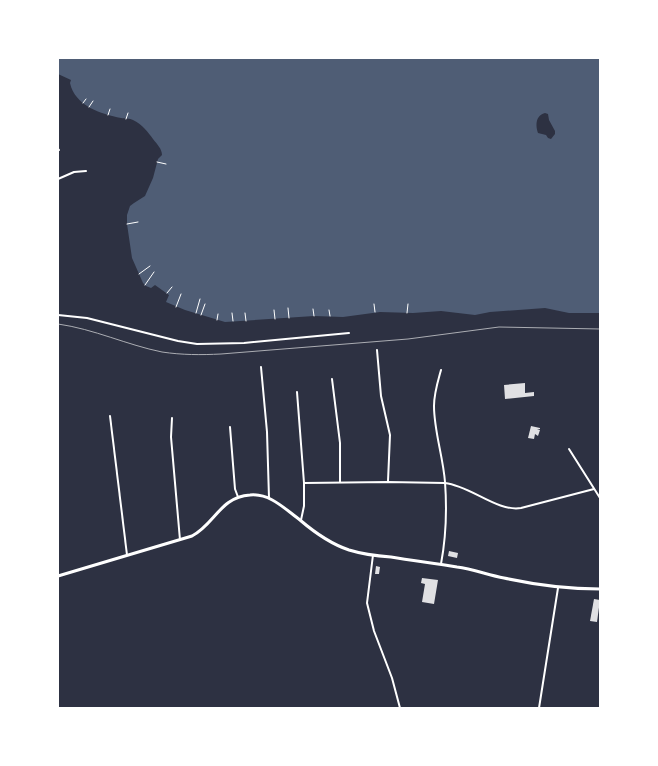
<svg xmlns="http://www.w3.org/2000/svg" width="658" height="766" viewBox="0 0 658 766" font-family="'PT Serif',serif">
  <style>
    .water { fill: #4f5d75; fill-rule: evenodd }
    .building { fill: #e0e0e3 }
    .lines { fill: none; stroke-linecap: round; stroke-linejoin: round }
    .path { stroke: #fff; stroke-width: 1 }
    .minor { stroke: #fff; stroke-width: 2 }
    .secondary { stroke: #fff; stroke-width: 3 }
    .rail { stroke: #abadb3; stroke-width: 1 }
  </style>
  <rect width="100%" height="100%" fill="#2d3142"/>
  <path class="water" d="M58,58H600V313H569L545,308L490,312L475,315L441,311L413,313L380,312L343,317L314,316L225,322L185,310L166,302L169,295L155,285L151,288L146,286L143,283L132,258L127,224V215L130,206L134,203L145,196L153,178L158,159L162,155C162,149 157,144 153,139C148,132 142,124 133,120C130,118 125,119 121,118C101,114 75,106 70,83L71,80L58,74ZM545,113L548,114L549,120L555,131V134L551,139L548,138L546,135L538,133C535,125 536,115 545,113Z"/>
  <g class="building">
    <path d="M525,383V393L534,392V396L505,399L504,385Z"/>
    <path d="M531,426L540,428V429H537L540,430L538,436L535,434L534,439L528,438Z"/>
    <path d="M449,551L458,553L457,558L448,556Z"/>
    <path d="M376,566L380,567L379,574H375Z"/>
    <path d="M422,578L438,580L434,604L422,602L425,584L421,583Z"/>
    <path d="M594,599L600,600L597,622L590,621Z"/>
  </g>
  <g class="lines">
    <g class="path">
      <path d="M83,103L86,99"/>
      <path d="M89,107L93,101"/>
      <path d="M108,115L110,109"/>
      <path d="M126,119L128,113"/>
      <path d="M157,162L166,164"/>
      <path d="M127,224L138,222"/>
      <path d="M139,274L150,266"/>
      <path d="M145,285L154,272"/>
      <path d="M167,293L172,287"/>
      <path d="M374,304L375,312"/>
      <path d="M176,307L181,294"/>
      <path d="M288,308L289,318"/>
      <path d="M313,309L314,316"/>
      <path d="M274,310L275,319"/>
      <path d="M329,310L330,316"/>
      <path d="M196,313L200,299"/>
      <path d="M232,313L233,321"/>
      <path d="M245,313L246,321"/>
      <path d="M407,313L408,304"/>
      <path d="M201,315L205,304"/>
      <path d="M217,320L218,314"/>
    </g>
    <g class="minor">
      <path d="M58,149L59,150"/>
      <path d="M58,179L74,172L86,171"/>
      <path d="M58,315L87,318L178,341L197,344L244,343L349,333"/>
      <path d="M377,350L381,396L390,435L388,481"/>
      <path d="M261,367L267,432L269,498"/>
      <path d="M441,370C438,381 434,393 434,406C434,431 443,456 445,482C447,509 446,537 441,564"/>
      <path d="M332,379L340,443V482"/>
      <path d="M297,392L304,483V506L301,520"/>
      <path d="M110,416L127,555"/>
      <path d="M172,418L171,437L180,540"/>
      <path d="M230,427L235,489L238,497"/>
      <path d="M569,449L600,498"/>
      <path d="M304,483L388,482L445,483C471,486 497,512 521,508L594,489"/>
      <path d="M373,555L367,603L374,631L392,678L400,708"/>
      <path d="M539,708L558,588"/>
    </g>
    <path class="secondary" d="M58,576L192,536C215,524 220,497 250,495C270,493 285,509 300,520C314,532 331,544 349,550C362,554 377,556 391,557C413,561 435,563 457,567C473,569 488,575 504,578C536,585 567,589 600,589"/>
    <path class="rail" d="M58,324C94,329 127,345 162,352C182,355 201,355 221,354L408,339L499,327L600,329"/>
  </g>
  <rect width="658" height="766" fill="none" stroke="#ffffff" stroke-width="118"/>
</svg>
